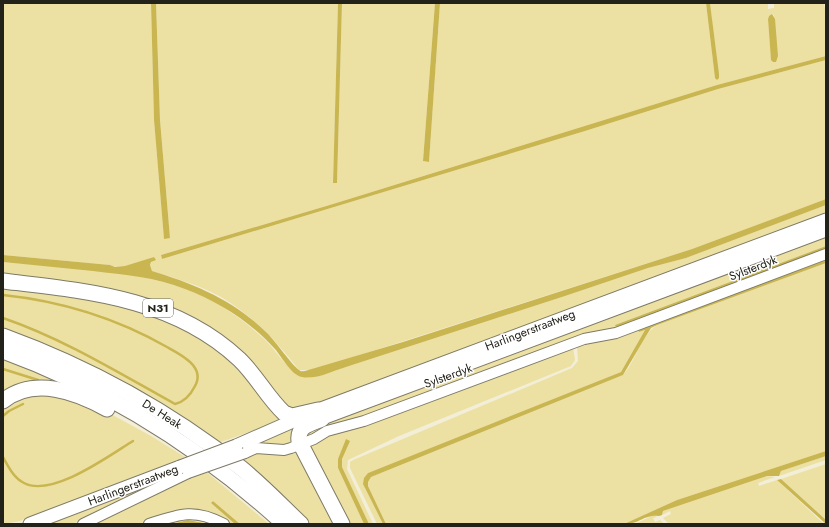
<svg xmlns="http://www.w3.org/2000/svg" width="829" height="527" viewBox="0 0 829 527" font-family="Jost,sans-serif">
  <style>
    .green { fill: #ece1a2; fill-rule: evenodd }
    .water { fill: #c9b650 }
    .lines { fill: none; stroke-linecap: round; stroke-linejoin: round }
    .stream { stroke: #c9b650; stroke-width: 2.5 }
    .minor-casing { stroke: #7e7a67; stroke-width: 12 }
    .major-casing { stroke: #7e7a67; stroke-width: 15 }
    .highway-casing { stroke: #7e7a67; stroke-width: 17 }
    .minor { stroke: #fff; stroke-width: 10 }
    .major { stroke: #fff; stroke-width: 13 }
    .highway { stroke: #fff; stroke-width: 15 }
    .minor-bridge-casing { stroke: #7e7a67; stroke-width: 12; stroke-linecap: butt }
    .major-bridge-casing { stroke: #7e7a67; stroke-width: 15; stroke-linecap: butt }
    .minor-bridge { stroke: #fff; stroke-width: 10 }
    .major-bridge { stroke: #fff; stroke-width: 13 }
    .labels { text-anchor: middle; stroke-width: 3; stroke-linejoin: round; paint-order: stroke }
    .shield { fill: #fff; stroke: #65645f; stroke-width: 1 }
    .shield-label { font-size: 11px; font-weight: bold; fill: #23221a }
    .street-label { font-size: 12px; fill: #23221a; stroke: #fff }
  </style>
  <rect width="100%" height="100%" fill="#f2eed8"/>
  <g class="green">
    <path d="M3,3H151L154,120L164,238H170L160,120L156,3H338L333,183H337L342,3H435L423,161L429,162L440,3H706L715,78H719L710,3H768V9L774,8V3H824L826,16V56L717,85L333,204L161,255L162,259L585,131L718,89L826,60V199L692,249L313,370H299C277,342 252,315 221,297C199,285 175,278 152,271L150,265L154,257C142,261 123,271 110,265L3,255ZM773,14L774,16L773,62L771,59L768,19L769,16Z"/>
    <path d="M826,205V215L300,410L292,411L195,325L3,278V262C61,268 128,269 183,288C214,299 239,316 263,338C276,349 287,372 305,377C316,380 335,370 346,367L565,296L648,268L686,258Z"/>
    <path d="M826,235V246L615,325L616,328L826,249V252L304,440L309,430Z"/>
    <path d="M826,256V260L638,330L639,332L645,330L621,372L368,473L365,488L383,524H377L350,468V462L353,460L572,368L578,361L577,346Z"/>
    <path d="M826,263V451L677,500L624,524H386L368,486V482L371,477L623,375C636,361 640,336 657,325Z"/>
    <path d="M3,283L131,304L211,339L283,418L269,425L221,442L181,419L3,329Z"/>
    <path d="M573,347L575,360L571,366L399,436L348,460L347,469L373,524H369L342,467V460L346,440L338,468L364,524H345L305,449L328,434Z"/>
    <path d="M3,357L69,385L71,390L3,399Z"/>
    <path d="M45,392L98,407L151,436L185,457L20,521L3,524V407L11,401Z"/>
    <path d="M296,427L295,441C282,447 270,442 257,443Z"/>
    <path d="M299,448L339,524H309L240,457L249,454Z"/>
    <path d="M826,456V460L779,476L781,471Z"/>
    <path d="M826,464V520L781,479Z"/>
    <path d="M204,470L269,524H240L213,501L211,503L235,524L179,511L139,524H89L188,477L190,479Z"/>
    <path d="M767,476L775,477L758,483L759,486L777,480L824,524H669L663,518L671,514L670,511L662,515L663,511Z"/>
    <path d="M161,479L73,524H46Z"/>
    <path d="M654,515L657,517L653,518L655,522L660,520L664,524H635Z"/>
  </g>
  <g class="water">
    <path d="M151,3H156L160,120L170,238L164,239L154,120Z"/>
    <path d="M338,3H342L337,183H333Z"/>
    <path d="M435,3H440L429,162L423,161Z"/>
    <path d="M706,3H710L719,74V78L717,80L715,78Z"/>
    <path d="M772,14L775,19L778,56L776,62H773L771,60L768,19L769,16Z"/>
    <path d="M826,56V60L718,89L585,131L162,259L161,255L333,204L717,85Z"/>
    <path d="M826,199V205L686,258L648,268L565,296L346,367C333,371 316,380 302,377C291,375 282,357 275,349C251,322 219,302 185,289C155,277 125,275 93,271C63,268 33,265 3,262V255L110,265L115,267L125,266L154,257L156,260L151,262L150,265L152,271C195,284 235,301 267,333C276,342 291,364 299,370C301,372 302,371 305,371L403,342L692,249Z"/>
    <path d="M826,246V249L616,328L615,325Z"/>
    <path d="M826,260V263L657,325L651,328L646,336L623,375L371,477L368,482V486L386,524H383L363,484L364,478L368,473L621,372L645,330L639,332L638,330Z"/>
    <path d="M346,439L350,441L342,459V467L369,524H364L338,468V459Z"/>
    <path d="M826,451V456L781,471L779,476H767L663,511L662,515C657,517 657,515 652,516C640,518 638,524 624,524L677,500Z"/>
    <path d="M781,479L826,520V524L777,480Z"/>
    <path d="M213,501L240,524H235L211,503Z"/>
    <path d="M188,520L209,524H171Z"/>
  </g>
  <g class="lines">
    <g class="stream">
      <path d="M3,295C61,301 116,318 167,347C180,354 206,367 195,386C191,394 184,402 175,404C119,373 64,339 3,318"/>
      <path d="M3,369L38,380L31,382"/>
      <path d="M3,416L9,411L23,404"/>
      <path d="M3,457C9,468 14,478 24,483C52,498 110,455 133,441"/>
    </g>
    <defs>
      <g id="minor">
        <path d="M245,453L256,448L284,450L291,448L314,439L327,431L364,421L584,339L616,333L826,254"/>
        <path d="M83,524L188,473"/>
        <path d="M149,524C179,514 195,508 224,524"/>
      </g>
      <g id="major">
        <path d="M312,422L826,230"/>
        <path d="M236,446L318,410L826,220"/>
        <path d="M30,524L180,467"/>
      </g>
      <g id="highway">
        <path d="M3,281C87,291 174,298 239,359C256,375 267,397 284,413L292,416L318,410"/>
        <path d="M3,336C88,367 170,412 241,468C262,485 281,505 301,524"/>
        <path d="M3,351C107,389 202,449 284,524"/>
        <path d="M3,401C34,376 77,392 107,409"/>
        <path d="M322,419C310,424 297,426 299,441L342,524"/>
      </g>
    </defs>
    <use href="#minor" class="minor-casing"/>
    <use href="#major" class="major-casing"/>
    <use href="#highway" class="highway-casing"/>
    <use href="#minor" class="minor"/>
    <use href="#major" class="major"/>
    <use href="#highway" class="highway"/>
    <defs>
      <path id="minor-bridge" d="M188,473L245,453"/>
      <path id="major-bridge" d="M180,467L236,446"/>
    </defs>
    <use href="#minor-bridge" class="minor-bridge-casing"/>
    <use href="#major-bridge" class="major-bridge-casing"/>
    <use href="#minor-bridge" class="minor-bridge"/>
    <use href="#major-bridge" class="major-bridge"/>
  </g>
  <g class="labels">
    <rect class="shield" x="143" y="299" width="30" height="18" rx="3"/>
    <g class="shield-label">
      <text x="158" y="312">N31</text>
    </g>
    <g class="street-label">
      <text transform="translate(753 268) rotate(-21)" y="4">Sylsterdyk</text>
      <text transform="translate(530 330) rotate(-21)" y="4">Harlingerstraatweg</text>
      <text transform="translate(448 376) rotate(-20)" y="4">Sylsterdyk</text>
      <text transform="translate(162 414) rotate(32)" y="4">De Heak</text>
      <text transform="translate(133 485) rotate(-21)" y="4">Harlingerstraatweg</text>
    </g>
  </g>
  <rect width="829" height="527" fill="none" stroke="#23221a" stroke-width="8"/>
</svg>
